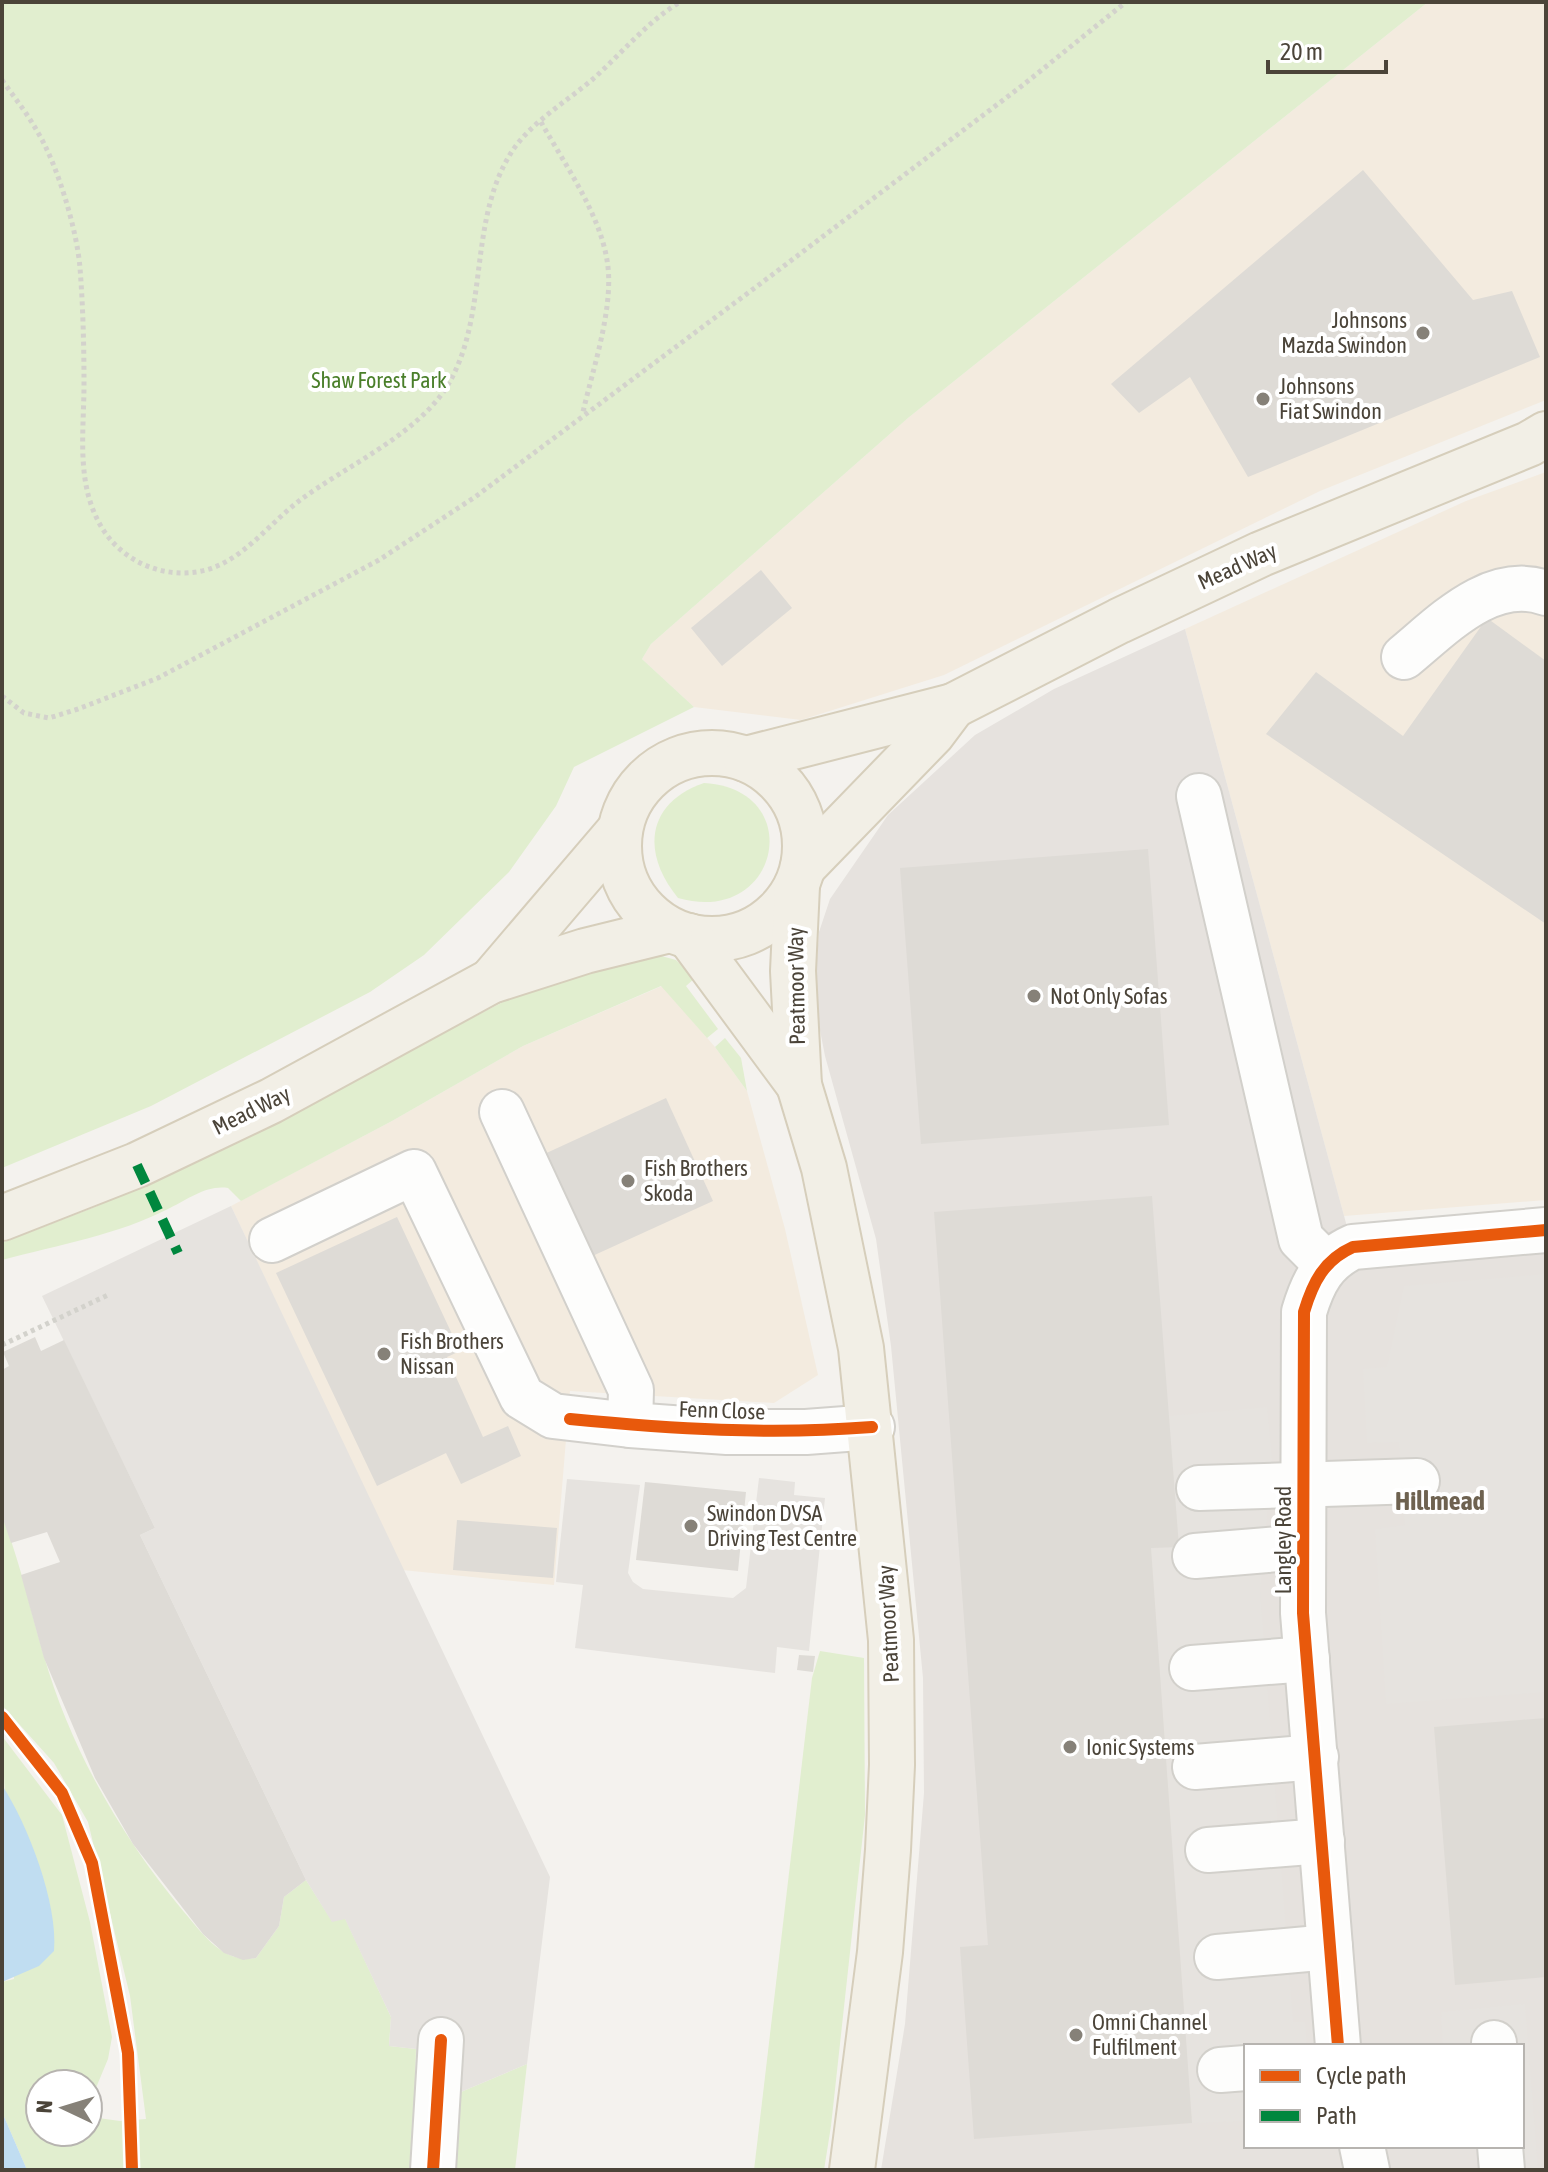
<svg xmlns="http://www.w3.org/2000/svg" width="1548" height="2172" viewBox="0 0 1548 2172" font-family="'Asap Condensed',sans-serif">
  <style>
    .commercial { fill: #f3ebdf }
    .industrial { fill: #e6e2de; fill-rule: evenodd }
    .green { fill: #e1eecf; fill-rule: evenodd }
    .parking { fill: #e6e3df }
    .water { fill: #c0ddf1 }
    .building { fill: #dedbd6 }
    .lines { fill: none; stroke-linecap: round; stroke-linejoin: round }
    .minor-casing { stroke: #d2d0cb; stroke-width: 48 }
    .major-casing { stroke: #d6cebb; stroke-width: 48 }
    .path { stroke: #d3d2cc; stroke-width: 5; stroke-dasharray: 4 4; stroke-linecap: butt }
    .minor { stroke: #fdfdfc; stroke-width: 44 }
    .major { stroke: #f2efe6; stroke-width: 44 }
    .quiet { stroke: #00873e; stroke-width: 10; stroke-dasharray: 20 10; stroke-linecap: butt }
    .cycleway-casing { stroke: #fff; stroke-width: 17 }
    .cycleway { stroke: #e8590c; stroke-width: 12 }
    .poi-dot { fill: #868178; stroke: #fff; stroke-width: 3 }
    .labels { text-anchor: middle; stroke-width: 8; stroke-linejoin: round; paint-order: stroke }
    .poi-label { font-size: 22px; fill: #4b4439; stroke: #fff; text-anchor: start }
    .park-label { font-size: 22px; fill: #4a7f2a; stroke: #fff }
    .street-label { font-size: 22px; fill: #4b4439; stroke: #fff }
    .quarter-label { font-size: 26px; font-weight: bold; fill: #6e6250; stroke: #fff }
  </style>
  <rect width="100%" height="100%" fill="#f4f2ee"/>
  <g class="commercial">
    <path d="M1428,2H1546V400L1320,491L944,675L801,720L694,707L642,659L651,644L908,418Z"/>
    <path d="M1546,472V1200L1344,1216L1185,629L1466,501Z"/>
    <path d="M662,986L715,1047L747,1091L785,1229L818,1375L774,1403L570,1391L554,1585L402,1570L231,1206L392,1121L523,1046Z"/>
  </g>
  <path class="industrial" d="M1185,629L1356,1260L1546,1247V2170H881L905,2024L924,1793L923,1678L891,1346L876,1239L825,1056L814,999L819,932L830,899L888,815L975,735L1054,689ZM1246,2046H1522V2146H1246Z"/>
  <g class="green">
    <path d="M2,2H1428L908,418L651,644L642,659L694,707L574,767L556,806L509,872L424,955L370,992L151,1106L2,1168Z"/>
    <path d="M704,783C808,789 780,927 678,898C641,853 646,803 704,783Z"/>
    <path d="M647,952L676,960L695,978L686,986L718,1029L707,1038L661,986L523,1046L392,1121L241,1201L228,1188C206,1185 189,1199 170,1208C118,1235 58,1245 2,1260V1243L95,1207L254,1132L524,991Z"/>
    <path d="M725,1038L741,1058L747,1091L715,1047Z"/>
    <path d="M2,1516C20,1561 30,1609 44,1656C70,1748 122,1838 184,1912C203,1934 223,1964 256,1958L279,1926L284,1897L306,1880L332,1921L345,1918L391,2017L389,2046L416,2049L413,2170H27L2,2112V1982L14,1979L2,1736L62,1815L90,1922L112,2037L108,2059L93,2095L91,2117L120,2121L146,2119L130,1996L88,1822L54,1763L2,1705ZM40,2084H88V2132H40Z"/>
    <path d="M820,1651L864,1658L865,1815L831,2126L824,2170H754L812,1678Z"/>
    <path d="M527,2064L515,2170H456V2094Z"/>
  </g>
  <g class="parking">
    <path d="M231,1206L550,1877L527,2064L456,2094L417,2092L416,2049L389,2046L391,2017L345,1919L332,1922L306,1880L140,1535L155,1528L42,1296Z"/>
    <path d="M1546,1274V1692L1386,1704L1375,1529L1405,1525L1399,1442L1367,1443L1363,1369L1387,1367L1404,1286Z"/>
    <path d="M1267,1407L1272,1460L1260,1592L1293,2022H1305L1307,2046H1246V2121L1192,2123L1151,1549L1179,1546L1169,1416Z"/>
    <path d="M759,1478L795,1482L794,1495L825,1498L809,1651L777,1647L775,1673L575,1648L583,1585L556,1582L567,1479L640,1485L628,1573L633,1582L643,1589L733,1598L746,1588Z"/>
    <path d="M1525,2004L1538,2170H1478L1477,2156L1483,2147L1522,2146V2046H1443L1441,2012Z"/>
  </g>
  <g class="water">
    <path d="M2,1785C28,1825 58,1903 54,1951L39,1966L2,1982Z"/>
    <path d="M2,2112L27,2170H2Z"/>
  </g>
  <g class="building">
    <path d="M1363,170L1473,300L1512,291L1540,357L1248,477L1190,377L1139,413L1111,384Z"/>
    <path d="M761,570L792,608L722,666L691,628Z"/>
    <path d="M1487,618L1546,661V924L1266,734L1316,672L1403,736Z"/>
    <path d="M1148,849L1169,1125L921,1144L900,868Z"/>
    <path d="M666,1098L713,1201L588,1258L540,1156Z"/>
    <path d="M1152,1196L1179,1547L1151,1548L1192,2123L974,2139L960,1947L988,1945L934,1212Z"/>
    <path d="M397,1217L460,1351L447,1357L483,1437L508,1426L521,1456L461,1484L446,1453L377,1486L276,1273Z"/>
    <path d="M35,1337L41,1351L64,1340L155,1528L140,1535L306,1880L284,1897L279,1926L256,1958L243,1960L224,1953L203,1934L133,1844L95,1778L44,1658L21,1575L60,1562L47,1532L11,1543L2,1516V1370L9,1366L3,1352Z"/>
    <path d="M645,1482L746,1492L738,1571L636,1560Z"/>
    <path d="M457,1520L557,1528L553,1578L453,1570Z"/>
    <path d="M799,1655L815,1656L813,1672L797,1670Z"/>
    <path d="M1546,1718V1977L1455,1985L1434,1727Z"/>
  </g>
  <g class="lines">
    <defs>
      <g id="minor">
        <path d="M1404,657C1442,626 1491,573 1546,593"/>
        <path d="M1199,796L1301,1239L1326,1264"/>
        <path d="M502,1112L631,1390L630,1425"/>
        <path d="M272,1240L414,1172L522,1397L553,1416L630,1425L727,1432H806L872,1427"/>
        <path d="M1199,1488L1417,1481"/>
        <path d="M1195,1556L1303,1547"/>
        <path d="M1192,1668L1307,1659"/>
        <path d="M1195,1767L1316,1757"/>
        <path d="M1208,1850L1322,1841"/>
        <path d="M1217,1957L1330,1947"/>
        <path d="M1494,2043V2046"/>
        <path d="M1338,2046L1303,1613L1304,1312C1313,1282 1324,1260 1353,1247L1546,1230"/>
        <path d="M1220,2070L1246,2068"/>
        <path d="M1362,2146L1367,2170"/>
        <path d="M1500,2146L1502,2170"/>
        <path d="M433,2170L441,2040"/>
      </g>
      <g id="major">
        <circle cx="712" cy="846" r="93"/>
        <path d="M746,759L953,706L1119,621L1261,554L1529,444L1546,434"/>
        <path d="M803,867L932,734L953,706"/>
        <path d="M797,886L793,971L799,1085L824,1168L861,1348L891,1640L892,1765L888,1850L880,1952L852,2170"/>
        <path d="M689,936L799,1085"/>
        <path d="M491,981L619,831"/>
        <path d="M2,1218L137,1165L271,1101L491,981L585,951L670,930"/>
      </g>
    </defs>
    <use href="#minor" class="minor-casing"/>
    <use href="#major" class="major-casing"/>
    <g class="path">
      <path d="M2,80C14,97 27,113 37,131C57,163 77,230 80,268C83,306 84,346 84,384C84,434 75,487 104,531C126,564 167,580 206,570C243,560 270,523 299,501C344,467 415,436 446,388C489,320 468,227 508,158C526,125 565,103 593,79C622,53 647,22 680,2"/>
      <path d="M541,122C565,165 599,212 607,260C615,305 593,368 583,412"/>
      <path d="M2,696L24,713L49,718L78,709L158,678L379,560L475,497L768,278L1023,85L1126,2"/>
      <path d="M2,1345L110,1294"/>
    </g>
    <use href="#minor" class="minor"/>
    <use href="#major" class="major"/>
    <path class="quiet" d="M137,1165L178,1253"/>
    <defs>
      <g id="cycleway">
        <path d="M570,1419C672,1429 770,1435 872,1427"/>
        <path d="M2,1717L62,1793L92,1863L128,2053L132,2170"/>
        <path d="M1338,2046L1303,1613L1304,1312C1313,1282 1324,1260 1353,1247L1546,1230"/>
        <path d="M433,2170L441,2040"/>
      </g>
    </defs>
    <use href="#cycleway" class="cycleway-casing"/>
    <use href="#cycleway" class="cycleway"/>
  </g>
  <g class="poi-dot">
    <circle cx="1423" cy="333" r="8"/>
    <circle cx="1263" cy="399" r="8"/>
    <circle cx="1034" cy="996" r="8"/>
    <circle cx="628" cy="1181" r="8"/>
    <circle cx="384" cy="1354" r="8"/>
    <circle cx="691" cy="1526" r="8"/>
    <circle cx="1070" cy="1747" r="8"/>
    <circle cx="1076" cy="2035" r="8"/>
  </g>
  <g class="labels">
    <g class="poi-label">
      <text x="1407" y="328" text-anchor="end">Johnsons<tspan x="1407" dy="25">Mazda Swindon</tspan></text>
      <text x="1279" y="394">Johnsons<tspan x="1279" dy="25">Fiat Swindon</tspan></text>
      <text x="1050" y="1004">Not Only Sofas</text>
      <text x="644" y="1176">Fish Brothers<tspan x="644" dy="25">Skoda</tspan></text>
      <text x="400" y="1349">Fish Brothers<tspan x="400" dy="25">Nissan</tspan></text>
      <text x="707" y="1521">Swindon DVSA<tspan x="707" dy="25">Driving Test Centre</tspan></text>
      <text x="1086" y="1755">Ionic Systems</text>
      <text x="1092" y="2030">Omni Channel<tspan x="1092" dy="25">Fulfilment</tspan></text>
    </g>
    <g class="park-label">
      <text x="379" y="388">Shaw Forest Park</text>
    </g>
    <g class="street-label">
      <text transform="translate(1237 566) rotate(-24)" y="8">Mead Way</text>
      <text transform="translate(796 986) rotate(-91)" y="8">Peatmoor Way</text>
      <text transform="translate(251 1110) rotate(-26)" y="8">Mead Way</text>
      <text transform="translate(722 1410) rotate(2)" y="8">Fenn Close</text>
      <text transform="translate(1283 1540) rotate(-90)" y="8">Langley Road</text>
      <text transform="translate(888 1624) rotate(-93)" y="8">Peatmoor Way</text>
    </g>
    <g class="quarter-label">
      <text x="1440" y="1510">Hillmead</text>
    </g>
  </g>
  <rect width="1548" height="2172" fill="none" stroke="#4b4439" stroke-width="8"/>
  <rect x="1244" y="2044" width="280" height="104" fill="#ffffff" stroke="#b7b4b0" stroke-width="2"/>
  <rect x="1260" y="2070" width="40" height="12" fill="#e8590c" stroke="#b7b4b0" stroke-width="2"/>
  <text x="1316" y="2084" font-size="24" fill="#4b4439">Cycle path</text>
  <rect x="1260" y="2110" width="40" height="12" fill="#00873e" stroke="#b7b4b0" stroke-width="2"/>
  <text x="1316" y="2124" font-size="24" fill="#4b4439">Path</text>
  <g transform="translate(64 2108) rotate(274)"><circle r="38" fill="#ffffff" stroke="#b7b4b0" stroke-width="2"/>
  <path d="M0-6L14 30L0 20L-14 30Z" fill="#868178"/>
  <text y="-12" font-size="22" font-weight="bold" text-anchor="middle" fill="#4b4439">N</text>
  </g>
  <path d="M1268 60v12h118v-12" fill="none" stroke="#4b4439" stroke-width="4"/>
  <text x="1280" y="60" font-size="24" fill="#4b4439" stroke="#ffffff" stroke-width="6" paint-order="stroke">20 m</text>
</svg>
